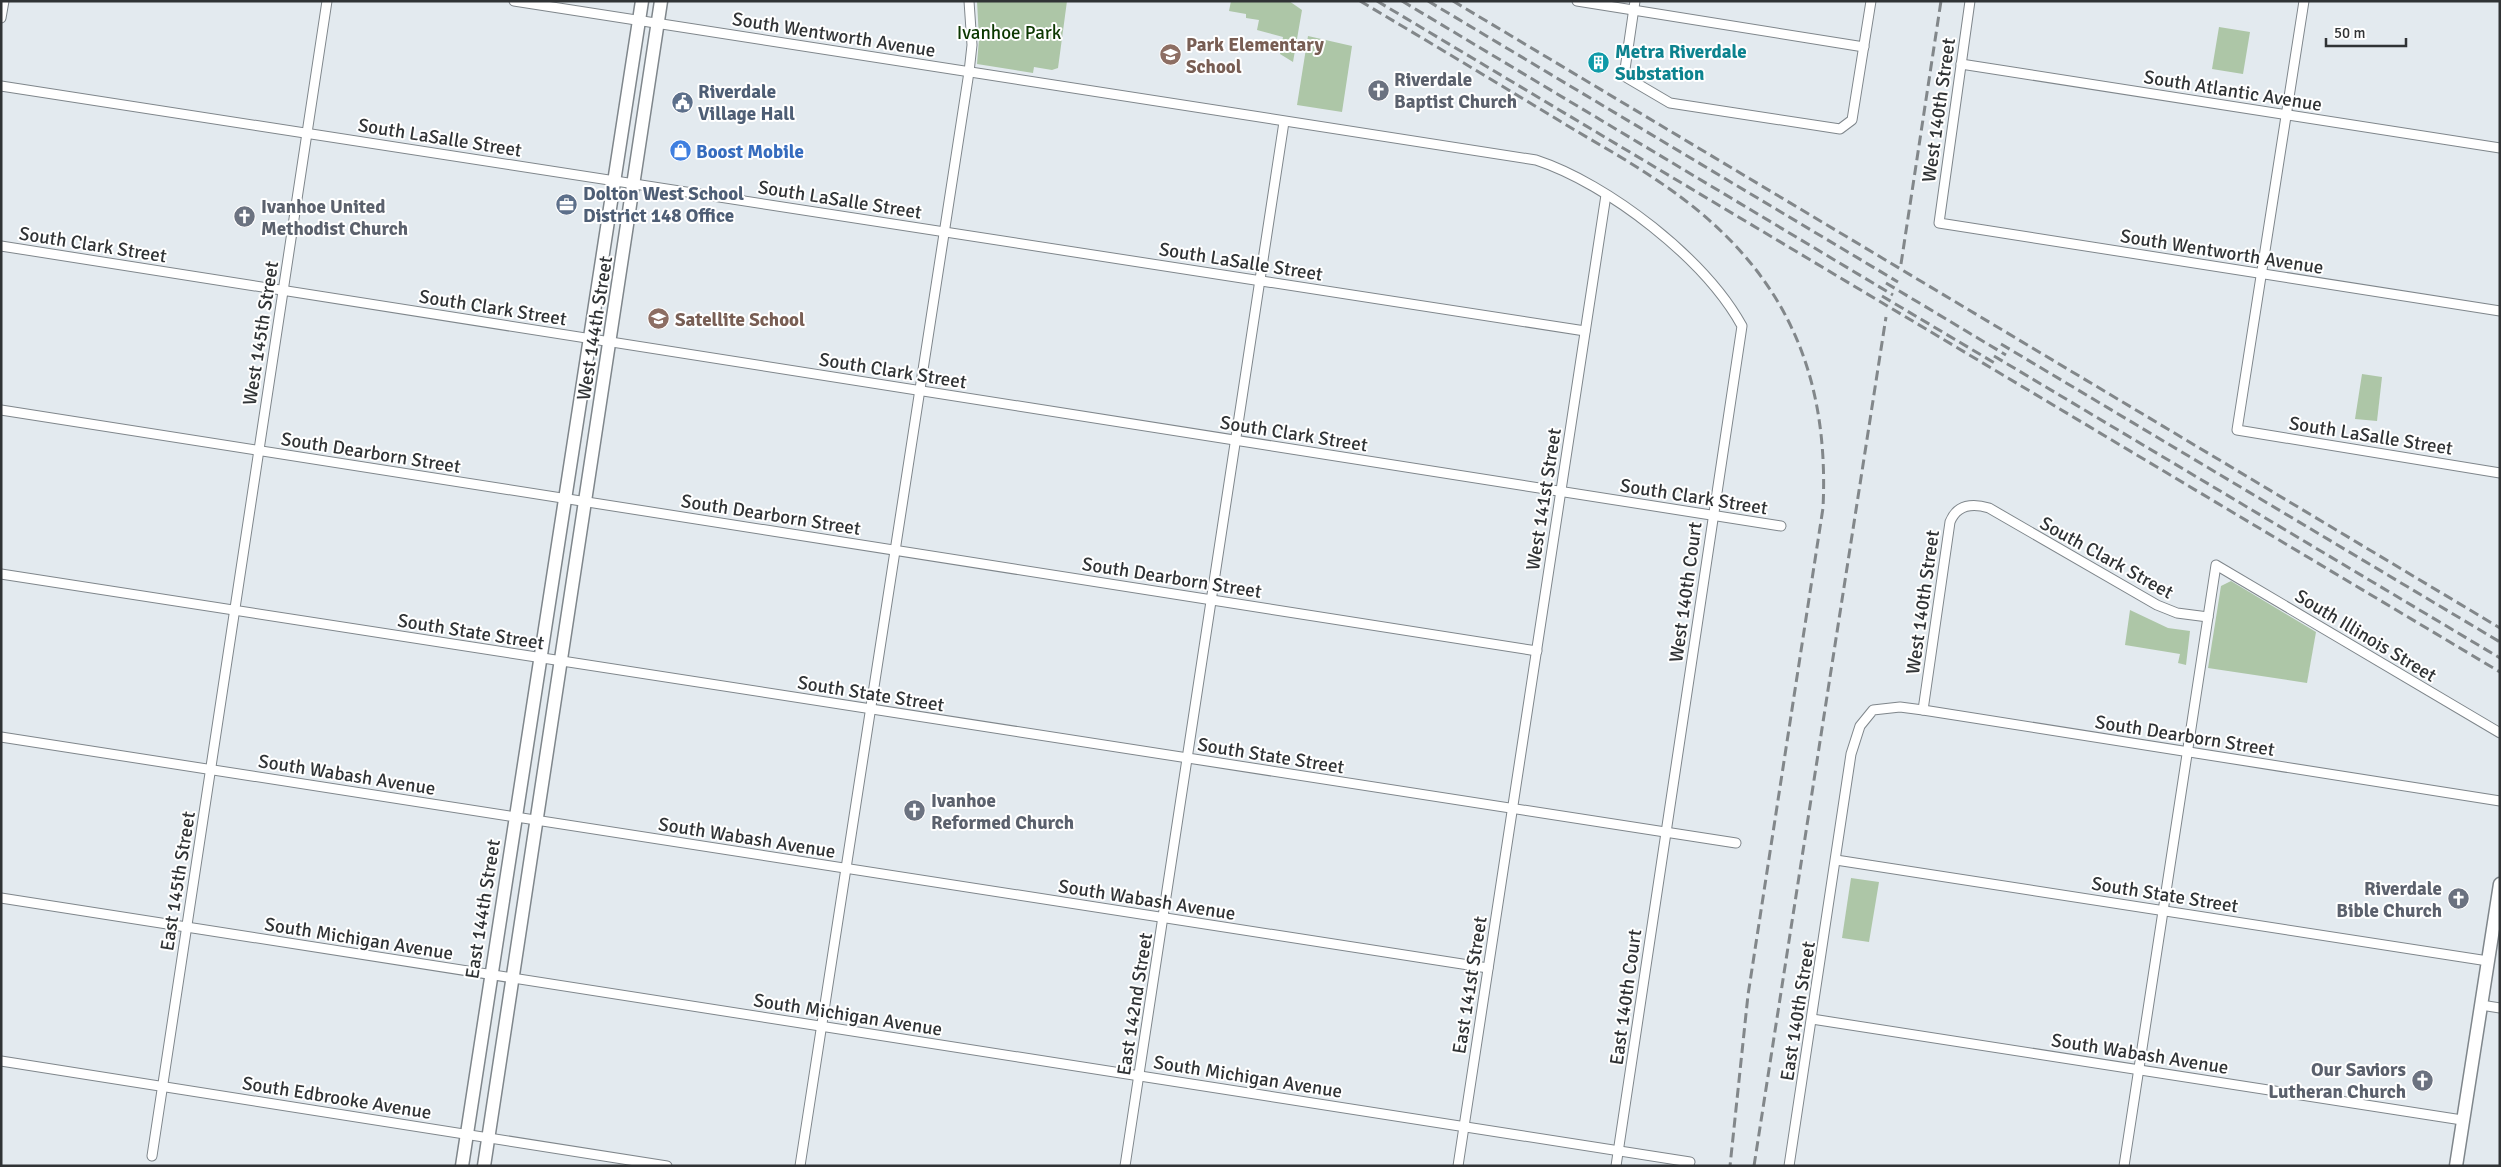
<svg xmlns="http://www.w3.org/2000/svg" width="2501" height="1167" viewBox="0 0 2501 1167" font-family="Signika,sans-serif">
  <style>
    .green { fill: #adc6a7 }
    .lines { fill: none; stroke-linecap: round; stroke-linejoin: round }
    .street-casing { stroke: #7f868b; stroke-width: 11 }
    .secondary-casing { stroke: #7f868b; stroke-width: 15 }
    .street { stroke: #fff; stroke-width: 9 }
    .secondary { stroke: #fff; stroke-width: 12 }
    .rail { stroke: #82878a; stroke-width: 3; stroke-dasharray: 10 5; stroke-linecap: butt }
    .labels { text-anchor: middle; stroke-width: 4; stroke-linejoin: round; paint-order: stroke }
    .park-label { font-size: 19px; fill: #0b3700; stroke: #fff }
    .street-label { font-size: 19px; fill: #303335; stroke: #fff }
    .education-label { font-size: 19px; font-weight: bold; fill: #785e54; stroke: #fff; text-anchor: start }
    .culture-label { font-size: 19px; font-weight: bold; fill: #0d838f; stroke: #fff; text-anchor: start }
    .worship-label { font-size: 19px; font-weight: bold; fill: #5b616d; stroke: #fff; text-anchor: start }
    .service-label { font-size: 19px; font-weight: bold; fill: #4e5e75; stroke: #fff; text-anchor: start }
    .shop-label { font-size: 19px; font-weight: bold; fill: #366cbe; stroke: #fff; text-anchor: start }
  </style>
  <rect width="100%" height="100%" fill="#e3eaef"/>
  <g class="green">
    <path d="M977,1H1067L1058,68L1052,70L1034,67L1033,73L977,64L979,39Z"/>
    <path d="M1231,1H1289L1302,10L1293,62L1280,54L1283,37L1257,30L1259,20L1246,18V14L1229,11Z"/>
    <path d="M2219,27L2250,32L2243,74L2212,69Z"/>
    <path d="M1308,36L1352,46L1342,112L1297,105Z"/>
    <path d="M2362,374L2382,377L2377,421L2355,419Z"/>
    <path d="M2231,581L2316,632L2307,683L2208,668L2221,586Z"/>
    <path d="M2130,610L2168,628L2190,631L2186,665L2178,663L2180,654L2125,645Z"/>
    <path d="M1851,878L1879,882L1869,942L1842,938Z"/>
  </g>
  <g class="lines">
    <defs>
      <g id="street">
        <path d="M514,1L1536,160C1609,184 1705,259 1742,326L1616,1166"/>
        <path d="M1577,1L1864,47"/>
        <path d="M1635,1L1624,76L1670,103L1840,129L1852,120L1871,1"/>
        <path d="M1970,1L1939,223L2500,311"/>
        <path d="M2304,1L2237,430L2500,473"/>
        <path d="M1,18L4,1"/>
        <path d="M1961,64L2500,148"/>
        <path d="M1,86L1585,331"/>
        <path d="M1,246L1781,526"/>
        <path d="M1,410L1537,651"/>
        <path d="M1,574L1736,843"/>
        <path d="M1923,710L1950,522C1957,504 1973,503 1989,508L2157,605L2177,613L2208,617"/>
        <path d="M1,737L1488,968"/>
        <path d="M1836,860L2488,961"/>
        <path d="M1,898L1690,1162"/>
        <path d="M2481,1005L2500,1008"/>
        <path d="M1812,1019L2462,1120"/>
        <path d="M1,1061L667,1166"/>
        <path d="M152,1156L327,1"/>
        <path d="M800,1166L969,72L972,45L969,1"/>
        <path d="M1125,1166L1284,122"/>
        <path d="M1458,1166L1606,195"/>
        <path d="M1789,1166L1851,754L1860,726L1873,710L1900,707L1923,710L2500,801"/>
        <path d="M2124,1166L2216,565L2500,733"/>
      </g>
      <g id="secondary">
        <path d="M462,1166L642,1"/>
        <path d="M484,1166L661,1"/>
        <path d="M2456,1166L2500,884"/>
      </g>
    </defs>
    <use href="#street" class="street-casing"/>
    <use href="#secondary" class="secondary-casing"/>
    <use href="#street" class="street"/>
    <use href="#secondary" class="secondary"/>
    <g class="rail">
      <path d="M1360,1C1429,42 1499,84 1568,126C1598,144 1629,161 1658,181C1778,261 1830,364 1823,508L1748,995L1730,1166"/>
      <path d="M1377,1L2500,672"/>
      <path d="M1402,1L1893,295"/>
      <path d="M1428,1L1898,282"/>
      <path d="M1453,1L2500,628"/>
      <path d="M1901,264L1941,1"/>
      <path d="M1886,283L2006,355"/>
      <path d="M1882,296L1998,365"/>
      <path d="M2001,344L2500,642"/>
      <path d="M1994,356L2500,658"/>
      <path d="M1754,1166L1886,317"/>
    </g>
  </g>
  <defs>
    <symbol id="school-disc" viewBox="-11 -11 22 22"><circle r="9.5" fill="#8d6e63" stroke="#fff"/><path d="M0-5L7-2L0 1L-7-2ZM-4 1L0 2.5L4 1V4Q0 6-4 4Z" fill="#fff"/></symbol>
    <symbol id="building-disc" viewBox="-11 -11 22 22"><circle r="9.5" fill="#0f9aa8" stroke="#fff"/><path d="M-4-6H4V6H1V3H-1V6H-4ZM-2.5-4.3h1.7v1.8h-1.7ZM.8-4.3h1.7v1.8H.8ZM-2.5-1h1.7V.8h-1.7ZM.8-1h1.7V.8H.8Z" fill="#fff"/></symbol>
    <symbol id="church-disc" viewBox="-11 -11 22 22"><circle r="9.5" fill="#6b7280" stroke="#fff"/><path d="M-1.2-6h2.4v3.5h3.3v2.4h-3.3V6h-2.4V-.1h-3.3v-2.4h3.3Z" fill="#fff"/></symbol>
    <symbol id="civic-disc" viewBox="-11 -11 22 22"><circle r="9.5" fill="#5c6f8a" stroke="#fff"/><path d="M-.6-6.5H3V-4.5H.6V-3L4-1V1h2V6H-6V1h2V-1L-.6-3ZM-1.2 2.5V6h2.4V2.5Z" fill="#fff"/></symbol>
    <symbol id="shop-disc" viewBox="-11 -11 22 22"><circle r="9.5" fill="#3f7fe0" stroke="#fff"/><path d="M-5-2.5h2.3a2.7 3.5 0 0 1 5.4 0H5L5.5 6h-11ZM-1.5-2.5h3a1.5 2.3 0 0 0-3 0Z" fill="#fff"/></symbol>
    <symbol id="office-disc" viewBox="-11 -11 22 22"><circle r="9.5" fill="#5c6f8a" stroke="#fff"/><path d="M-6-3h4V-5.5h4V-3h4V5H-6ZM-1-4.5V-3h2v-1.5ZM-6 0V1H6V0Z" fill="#fff"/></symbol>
  </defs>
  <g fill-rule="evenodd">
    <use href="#school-disc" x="1158" y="42" width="25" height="25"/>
    <use href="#building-disc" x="1586" y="50" width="25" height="25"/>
    <use href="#church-disc" x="1366" y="78" width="25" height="25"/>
    <use href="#civic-disc" x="670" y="90" width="25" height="25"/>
    <use href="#shop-disc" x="668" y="138" width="25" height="25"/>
    <use href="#office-disc" x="554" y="192" width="25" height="25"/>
    <use href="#church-disc" x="232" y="204" width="25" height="25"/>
    <use href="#school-disc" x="646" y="306" width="25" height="25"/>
    <use href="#church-disc" x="902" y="798" width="25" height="25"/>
    <use href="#church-disc" x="2446" y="886" width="25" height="25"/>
    <use href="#church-disc" x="2410" y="1068" width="25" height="25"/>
  </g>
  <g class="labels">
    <g class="park-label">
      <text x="1009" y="39">Ivanhoe Park</text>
    </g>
    <g class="street-label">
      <text transform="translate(834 34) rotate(9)" y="7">South Wentworth Avenue</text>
      <text transform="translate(2233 90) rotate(9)" y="7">South Atlantic Avenue</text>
      <text transform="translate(1938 110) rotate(-82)" y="7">West 140th Street</text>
      <text transform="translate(440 137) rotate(9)" y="7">South LaSalle Street</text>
      <text transform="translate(840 199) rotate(9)" y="7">South LaSalle Street</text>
      <text transform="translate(93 244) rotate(9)" y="7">South Clark Street</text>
      <text transform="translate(2222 251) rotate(9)" y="7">South Wentworth Avenue</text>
      <text transform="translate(1241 261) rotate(9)" y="7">South LaSalle Street</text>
      <text transform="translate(493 307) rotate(9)" y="7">South Clark Street</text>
      <text transform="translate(594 328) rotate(-81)" y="7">West 144th Street</text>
      <text transform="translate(260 333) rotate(-81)" y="7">West 145th Street</text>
      <text transform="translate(893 370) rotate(9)" y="7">South Clark Street</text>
      <text transform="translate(1294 433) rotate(9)" y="7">South Clark Street</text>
      <text transform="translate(2371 435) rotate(9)" y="7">South LaSalle Street</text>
      <text transform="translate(371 452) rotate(9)" y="7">South Dearborn Street</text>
      <text transform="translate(1694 496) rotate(9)" y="7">South Clark Street</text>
      <text transform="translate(1543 499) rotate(-81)" y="7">West 141st Street</text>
      <text transform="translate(771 514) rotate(9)" y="7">South Dearborn Street</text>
      <text transform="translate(2107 557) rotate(29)" y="7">South Clark Street</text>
      <text transform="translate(1172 577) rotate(9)" y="7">South Dearborn Street</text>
      <text transform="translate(1685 592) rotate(-82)" y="7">West 140th Court</text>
      <text transform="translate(1922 602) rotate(-82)" y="7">West 140th Street</text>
      <text transform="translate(471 631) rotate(9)" y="7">South State Street</text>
      <text transform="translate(2366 635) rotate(31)" y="7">South Illinois Street</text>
      <text transform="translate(871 693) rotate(9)" y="7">South State Street</text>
      <text transform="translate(2185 735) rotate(9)" y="7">South Dearborn Street</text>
      <text transform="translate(1271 755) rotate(9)" y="7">South State Street</text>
      <text transform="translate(347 774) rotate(9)" y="7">South Wabash Avenue</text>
      <text transform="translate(747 837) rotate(9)" y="7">South Wabash Avenue</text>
      <text transform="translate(177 881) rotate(-81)" y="7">East 145th Street</text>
      <text transform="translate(2165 894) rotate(9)" y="7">South State Street</text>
      <text transform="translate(1147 899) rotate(9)" y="7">South Wabash Avenue</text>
      <text transform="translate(482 909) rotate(-81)" y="7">East 144th Street</text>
      <text transform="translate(359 938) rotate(9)" y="7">South Michigan Avenue</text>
      <text transform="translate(1469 985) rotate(-81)" y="7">East 141st Street</text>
      <text transform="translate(1625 997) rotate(-82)" y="7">East 140th Court</text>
      <text transform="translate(1134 1004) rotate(-81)" y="7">East 142nd Street</text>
      <text transform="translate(1797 1011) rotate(-81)" y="7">East 140th Street</text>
      <text transform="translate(848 1014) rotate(9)" y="7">South Michigan Avenue</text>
      <text transform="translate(2140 1053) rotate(9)" y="7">South Wabash Avenue</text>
      <text transform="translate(1248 1076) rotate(9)" y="7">South Michigan Avenue</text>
      <text transform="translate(337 1097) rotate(9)" y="7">South Edbrooke Avenue</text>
    </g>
    <g class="education-label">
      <text x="1186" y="51">Park Elementary<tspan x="1186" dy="22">School</tspan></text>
      <text x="675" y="326">Satellite School</text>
    </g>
    <g class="culture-label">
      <text x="1615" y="58">Metra Riverdale<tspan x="1615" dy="22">Substation</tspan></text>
    </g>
    <g class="worship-label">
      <text x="1394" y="86">Riverdale<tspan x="1394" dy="22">Baptist Church</tspan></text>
      <text x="261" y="213">Ivanhoe United<tspan x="261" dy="22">Methodist Church</tspan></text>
      <text x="931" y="807">Ivanhoe<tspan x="931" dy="22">Reformed Church</tspan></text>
      <text x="2442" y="895" text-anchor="end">Riverdale<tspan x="2442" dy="22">Bible Church</tspan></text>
      <text x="2406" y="1076" text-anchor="end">Our Saviors<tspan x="2406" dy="22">Lutheran Church</tspan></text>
    </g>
    <g class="service-label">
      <text x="698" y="98">Riverdale<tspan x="698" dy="22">Village Hall</tspan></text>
      <text x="583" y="200">Dolton West School<tspan x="583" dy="22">District 148 Office</tspan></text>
    </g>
    <g class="shop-label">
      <text x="696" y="158">Boost Mobile</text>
    </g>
  </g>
  <rect width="2501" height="1167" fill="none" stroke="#303335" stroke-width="5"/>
  <path d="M2326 38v8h80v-8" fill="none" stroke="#303335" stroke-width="2.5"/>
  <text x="2334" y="38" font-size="15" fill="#303335" stroke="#ffffff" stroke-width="4" paint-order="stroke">50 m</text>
</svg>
